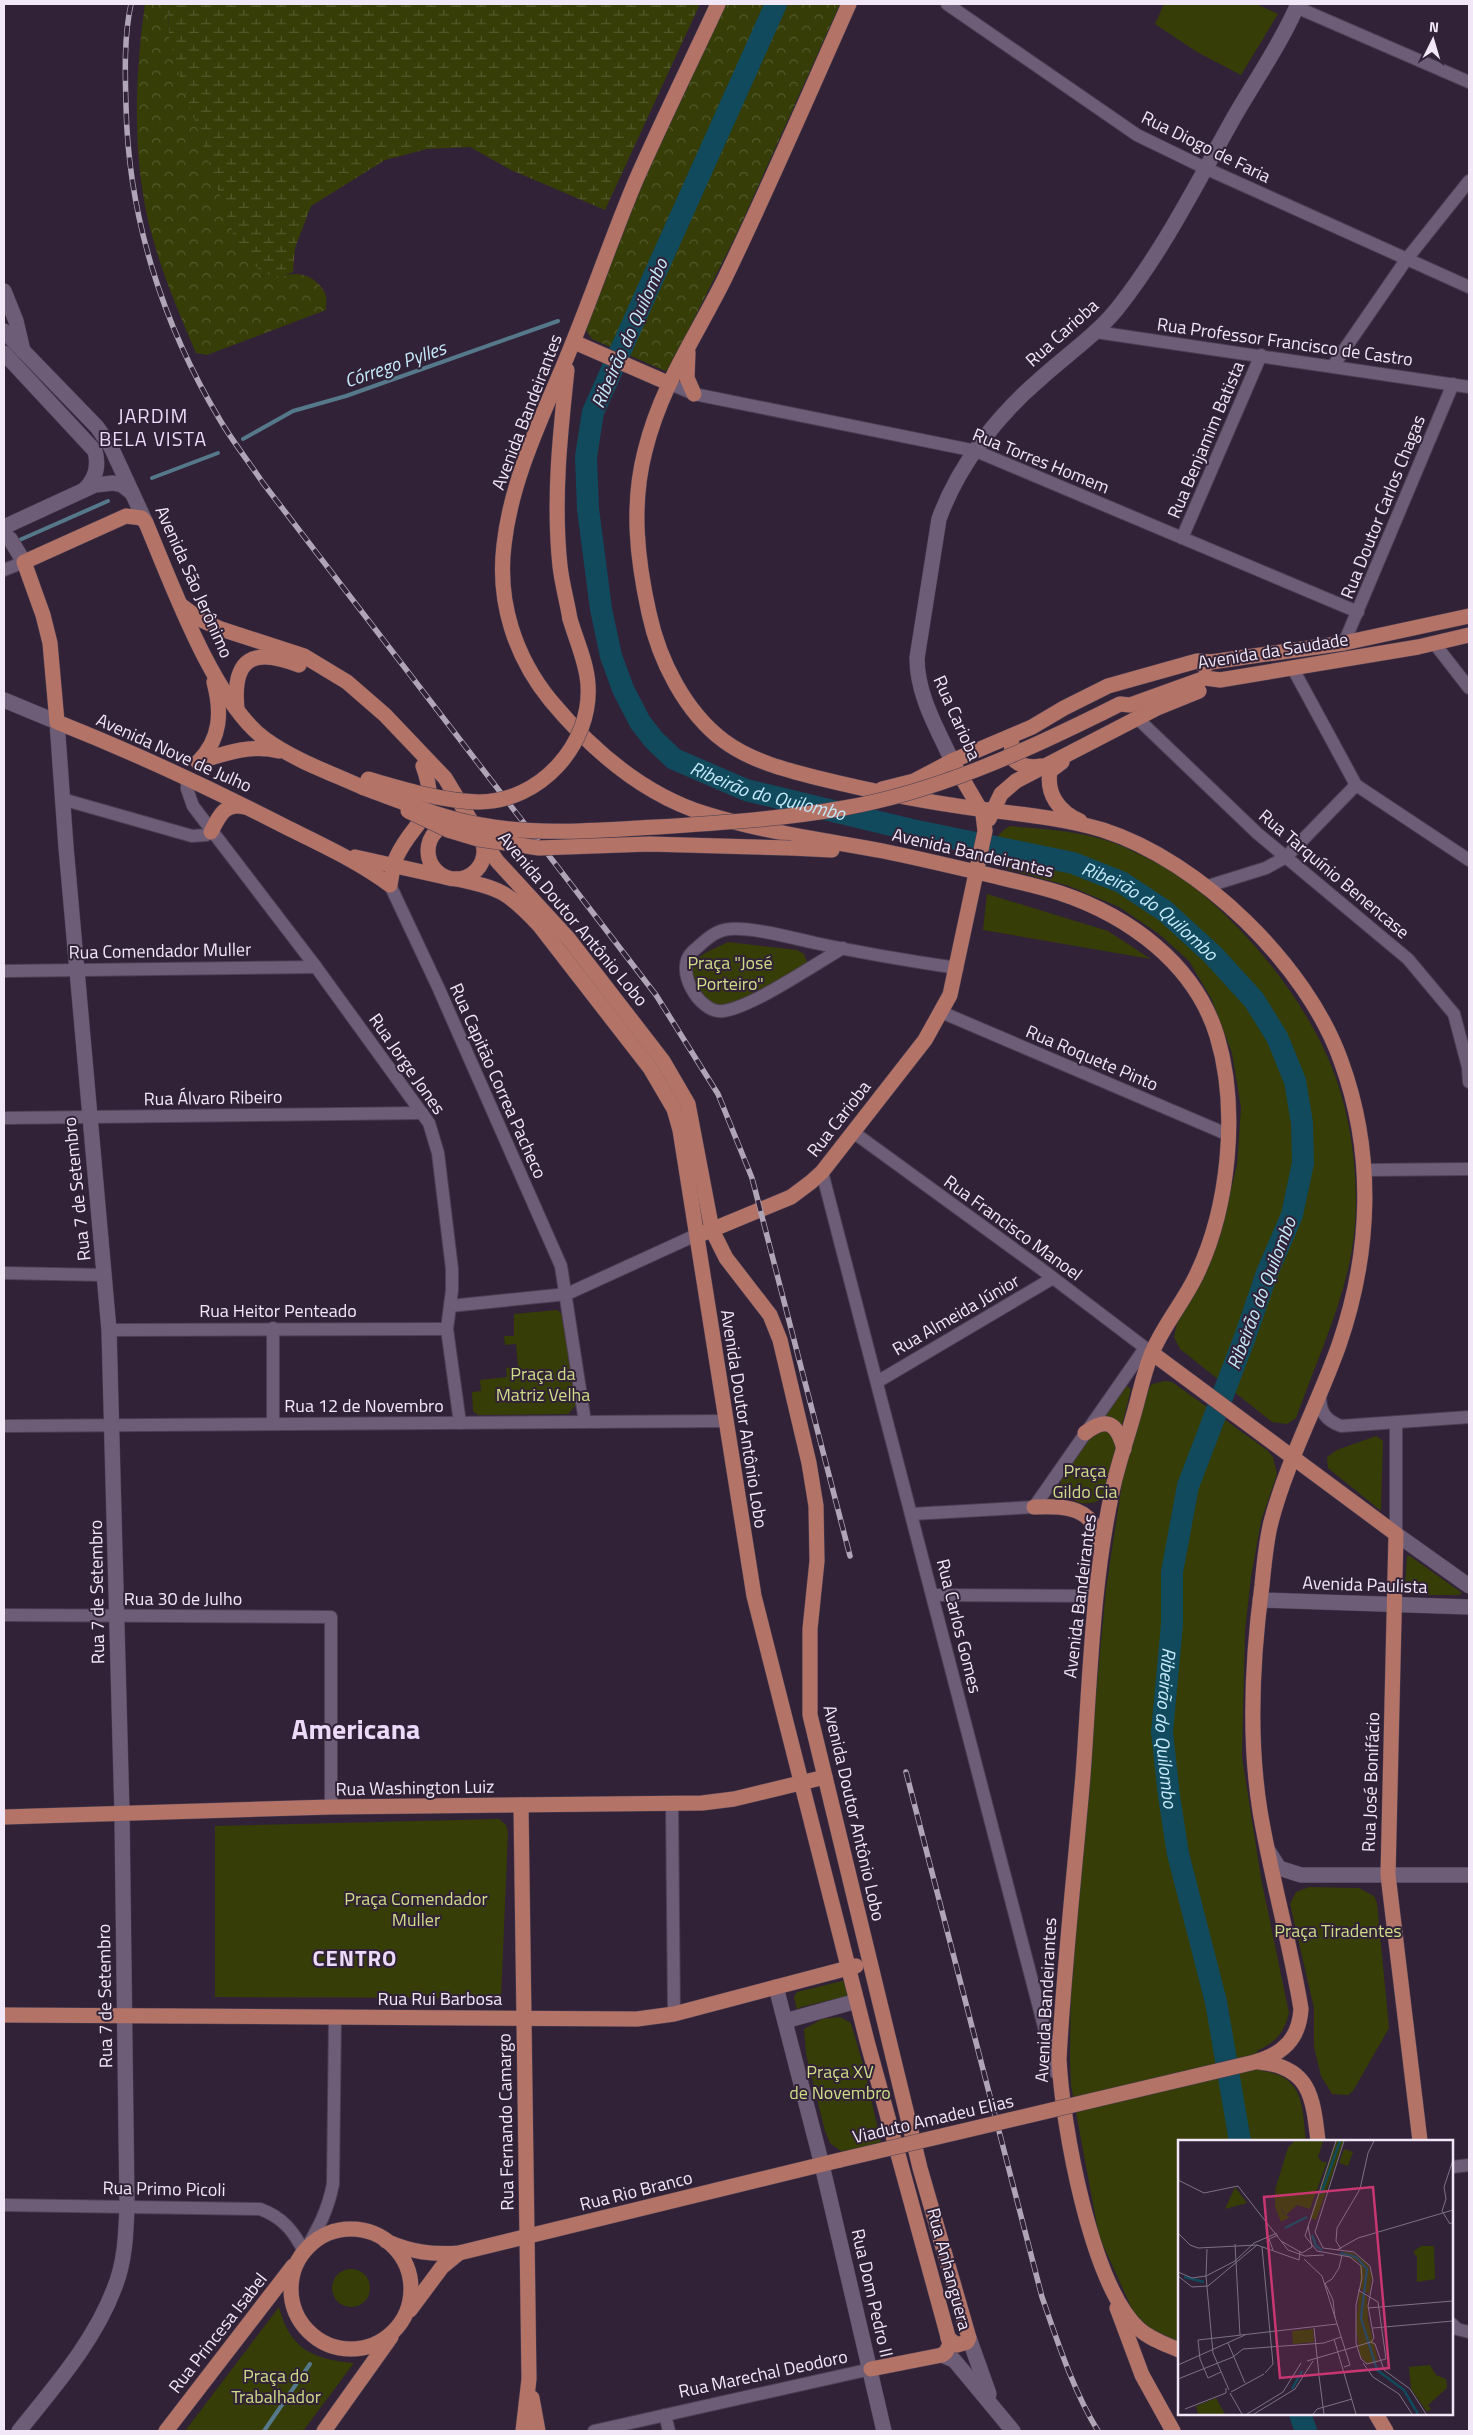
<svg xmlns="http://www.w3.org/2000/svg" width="1473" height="2435" viewBox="0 0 1473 2435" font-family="'Titillium Web',sans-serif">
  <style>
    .green { fill: #363d07 }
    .forest { fill: url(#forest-crowns) }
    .wetland { fill: url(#wetland-marsh) }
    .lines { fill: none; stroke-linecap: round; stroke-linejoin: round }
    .stream { stroke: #55798b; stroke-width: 4 }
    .river { stroke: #124a5d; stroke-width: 22 }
    .street-casing { stroke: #4c3f53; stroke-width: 14 }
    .secondary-casing { stroke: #4c3f53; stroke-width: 16 }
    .primary-casing { stroke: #4c3f53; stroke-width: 16 }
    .street { stroke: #6e5d77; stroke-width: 12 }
    .secondary { stroke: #6e5d77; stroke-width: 15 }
    .primary { stroke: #b37366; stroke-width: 15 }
    .rail-casing { stroke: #b0a4b7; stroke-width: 5.5 }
    .rail { stroke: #312238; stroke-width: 4; stroke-dasharray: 11; stroke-linecap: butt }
    .primary-bridge-casing { stroke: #4c3f53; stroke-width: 16; stroke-linecap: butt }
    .primary-bridge { stroke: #b37366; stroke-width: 15 }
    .labels { text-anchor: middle; stroke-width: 4; stroke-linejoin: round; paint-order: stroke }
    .street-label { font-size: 18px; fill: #f1e7f7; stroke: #312238 }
    .park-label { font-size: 18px; fill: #cfdd87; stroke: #312238 }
    .water-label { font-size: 19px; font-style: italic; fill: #c5eafa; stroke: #312238 }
    .quarter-label { font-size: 20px; letter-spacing: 1px; fill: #eddaf8; stroke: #312238 }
    .district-label { font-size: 22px; font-weight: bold; letter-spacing: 1px; fill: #eddaf8; stroke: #312238 }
    .town-label { font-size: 28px; font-weight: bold; fill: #eddaf8; stroke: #312238 }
    .inset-river { fill: none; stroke: #124a5d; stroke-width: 2.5 }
    .inset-road { fill: none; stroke: #7e7184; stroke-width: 1 }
    .view { fill: #c93772; fill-opacity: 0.15; stroke: #c93772; stroke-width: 2.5 }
    .inset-edge { fill: none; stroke: #f1e7f7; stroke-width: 2.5 }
  </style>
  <defs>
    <pattern id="forest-crowns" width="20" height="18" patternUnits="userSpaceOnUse" patternTransform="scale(1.25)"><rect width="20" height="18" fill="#363d07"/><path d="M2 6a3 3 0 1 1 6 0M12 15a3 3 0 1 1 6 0" fill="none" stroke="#54592c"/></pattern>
    <pattern id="wetland-marsh" width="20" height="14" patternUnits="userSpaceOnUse" patternTransform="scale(1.25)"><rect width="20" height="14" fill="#363d07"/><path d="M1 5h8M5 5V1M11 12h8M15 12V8" fill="none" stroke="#54592c"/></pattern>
  </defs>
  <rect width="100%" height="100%" fill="#312238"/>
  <g class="green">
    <path d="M1164,4H1256L1278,14L1241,75L1197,52L1155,24Z"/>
    <path d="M1010,826C1049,830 1089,831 1126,848C1143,856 1163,865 1179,876C1238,918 1299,991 1328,1058C1350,1108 1359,1171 1355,1225C1350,1291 1318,1356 1296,1418L1287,1424L1272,1422L1180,1349L1174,1337L1177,1323L1219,1239L1237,1165L1241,1108L1232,1053L1211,998L1189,961L1159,934L1119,907L1069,886L1000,867C989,851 993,835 1010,826Z"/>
    <path d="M987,894L1108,931L1151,959L983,930Z"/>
    <path d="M728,942L797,950L804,954L807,962L804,967L730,1007C727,1007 722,1009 718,1008C709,1006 689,975 692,966C696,955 718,947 728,942Z"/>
    <path d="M557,1310L563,1315L576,1405L568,1414L478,1415L473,1411L472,1392L481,1391L480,1380L507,1377L506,1368L518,1366L516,1344L505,1345L504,1336H514V1314Z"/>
    <path d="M1165,1381L1172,1382L1267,1450L1273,1457L1277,1474L1261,1521L1251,1577L1245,1631L1242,1757L1261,1878L1289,2013C1284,2033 1276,2042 1257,2051L1263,2071C1305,2077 1302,2107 1306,2141H1179V2343L1154,2332L1136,2318L1099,2236L1071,2085L1070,2059L1071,1955L1106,1589L1123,1477L1144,1395L1152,1384Z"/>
    <path d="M1126,1385L1131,1389L1104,1498C1084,1510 1064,1501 1060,1479Z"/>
    <path d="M1376,1436L1383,1441L1381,1511L1328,1468L1327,1457L1337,1450Z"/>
    <path d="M1407,1556H1410L1462,1593L1459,1595H1417L1409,1593L1405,1586Z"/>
    <path d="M499,1819L506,1825L508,1832L501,1998L215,1997V1826Z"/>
    <path d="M1309,1887L1359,1888L1374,1896L1377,1903L1389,2028L1353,2091L1348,2095L1332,2094L1321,2076L1314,2047V2008L1290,1904L1296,1892Z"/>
    <path d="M842,1981H845L852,1991L847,1996L801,2007L797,2010L794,1997L797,1992Z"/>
    <path d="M840,2017L851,2023L864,2068L881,2142L842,2152L830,2143L825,2131L806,2054L804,2029L822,2019Z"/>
    <circle cx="351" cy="2288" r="19"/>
    <path d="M279,2307C290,2349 312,2359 354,2363L303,2431H185Z"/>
  </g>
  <g class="forest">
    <path d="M145,4H168L169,36L237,245L280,277C297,270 316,275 325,293C327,298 326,305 326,310L207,355L196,353C178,311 160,269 149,224C132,153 135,75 145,4Z"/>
    <path d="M726,4H840L738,231L669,369L665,371L592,339L586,330L642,184Z"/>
  </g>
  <path class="wetland" d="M168,4H700L605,210L511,170L470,147L427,149L385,160L311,206L295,248L293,272L280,277L262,273L237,245L180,78L169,36Z"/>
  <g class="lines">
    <g class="stream">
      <path d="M243,439L293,411L346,396L558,321"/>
      <path d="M152,478L218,453"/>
      <path d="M15,542L108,501"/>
      <path d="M264,2431L310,2364"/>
    </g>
    <g class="river">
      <path id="s1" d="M776,4L593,412L586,457L588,509L601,609L611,656L623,689L640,722L654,740L674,759L746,790L912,830L1073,863L1121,882L1165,911L1213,955L1254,1000L1277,1037L1295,1081L1302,1123L1303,1163L1292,1215L1267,1273L1245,1337L1188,1486L1172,1572V1624L1162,1732L1169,1796L1178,1854L1216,2002L1240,2141"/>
      <path d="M1300,2414L1306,2431"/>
    </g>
    <defs>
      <g id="street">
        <path d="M947,4L1137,135L1205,168L1469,287"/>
        <path d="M1296,7L1469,82"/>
        <path d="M1096,332L1469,387"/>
        <path d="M1333,366L1406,260L1469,181"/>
        <path d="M668,383L694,394L976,451L1358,612"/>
        <path d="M1182,538L1261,355"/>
        <path d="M4,570L24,562"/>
        <path d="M1344,643L1453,384"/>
        <path d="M1434,643L1469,688"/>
        <path d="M1292,667L1356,785L1469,860"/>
        <path d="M1137,718L1257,833L1408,959L1454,1014L1468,1067L1469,1082"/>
        <path d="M187,777V789L193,806L316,967L429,1123L438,1153L452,1269V1290L447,1329L460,1423"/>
        <path d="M62,799L192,836L206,835L211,832"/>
        <path d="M390,885L438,987L561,1266L585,1422"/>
        <path d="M1205,887L1266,868L1286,857L1356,785"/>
        <path d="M843,948C815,964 751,1008 723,1011C699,1014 674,969 692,952C704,942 714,930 730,929C752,927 792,938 815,943C862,953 909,961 957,968"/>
        <path d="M4,971L316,967"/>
        <path d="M941,1012L1229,1135"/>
        <path d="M4,1118L422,1113"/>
        <path d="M853,1132L1040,1268L1152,1353"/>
        <path d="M1364,1170L1469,1169"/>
        <path d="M822,1172L1056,2073"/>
        <path d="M4,1273L104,1275"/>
        <path d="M450,1306L567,1294L696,1235"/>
        <path d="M273,1328V1424"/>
        <path d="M109,1330L447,1329"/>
        <path d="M877,1382L1053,1278"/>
        <path d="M1320,1395C1320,1412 1325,1420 1341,1426L1469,1417"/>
        <path d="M1396,1422V1534"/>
        <path d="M4,1426L726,1421"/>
        <path d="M912,1514L1034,1507L1145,1348"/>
        <path d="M933,1595L1096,1596"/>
        <path d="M4,1615L331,1617V1807"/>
        <path d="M672,1804L674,2014"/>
        <path d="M1452,2167L1469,2165"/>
        <path d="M4,2205L260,2209C282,2217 294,2231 304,2252"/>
        <path d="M304,2252C318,2229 328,2210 333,2184L335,2017"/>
        <path d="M1452,2324L1457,2329L1469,2332"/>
        <path d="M665,2415L669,2431"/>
        <path d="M594,2431L871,2369"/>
      </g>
      <g id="secondary">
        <path d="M4,291L16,321L23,351"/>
        <path d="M4,331L97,427L111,447L146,523"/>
        <path d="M4,353L95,451C99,466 96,479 84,490"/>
        <path d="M4,527L95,485L113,483L122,485L132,493"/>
        <path d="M4,535L10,539L24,562"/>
        <path d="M4,700L57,722L66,847L109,1330L122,1814L127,2206C126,2234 125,2263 114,2289C94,2342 54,2387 19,2431"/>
        <path d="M952,761C937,728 917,695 917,658L939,519C958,466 997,416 1039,380C1065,356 1095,336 1117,309C1163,251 1197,183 1233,119C1254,82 1282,42 1298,4"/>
        <path d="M1396,1534L1469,1586"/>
        <path d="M1260,1600L1469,1607"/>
        <path d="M1269,1852L1279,1868L1301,1875H1469"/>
        <path d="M776,1987L822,2165L884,2431"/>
        <path d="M785,2021L857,2001"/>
        <path d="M969,2338L989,2394"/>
        <path d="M942,2355L954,2360L1013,2431"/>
      </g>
      <g id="primary">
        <path d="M718,4C691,62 662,121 636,180C614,232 596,285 575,337C549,404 512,472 504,545C497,602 515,657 551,701C592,750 644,795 706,814C764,832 824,840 883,851C917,858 951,866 985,874C1010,880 1035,885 1060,893C1129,916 1195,964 1217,1036C1239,1109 1229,1208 1196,1276C1183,1303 1162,1327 1151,1355C1143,1375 1139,1397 1133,1417C1126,1442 1117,1467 1112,1492C1092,1585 1090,1680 1083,1775C1075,1870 1064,1964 1059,2059C1062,2124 1091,2285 1139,2329C1150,2339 1165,2344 1179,2350"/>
        <path d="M849,4C808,96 768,189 724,280C695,338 661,386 645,451C631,505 637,559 649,613C659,660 685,712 724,741C751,761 786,770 818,778C871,791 925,802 979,809C1020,814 1063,818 1103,830C1200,861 1307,965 1341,1061C1375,1154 1371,1252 1339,1345C1318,1404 1287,1461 1271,1522C1266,1542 1264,1564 1262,1585C1252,1660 1248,1736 1260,1811C1271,1877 1290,1942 1301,2009C1299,2039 1283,2054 1255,2062"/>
        <path d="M574,342L668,383"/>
        <path d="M688,352L687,378L694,394"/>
        <path d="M567,370C560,435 553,501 560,566C562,584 567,601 570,619"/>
        <path d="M182,606L201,620L221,629L304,656L347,682L385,715L445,778L477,831"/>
        <path d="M1204,666L1211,662L1344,643L1469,616"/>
        <path d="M237,709C232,658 253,647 299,665"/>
        <path d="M1102,713L1120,704L1130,705L1205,678L1220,680L1418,647L1469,635"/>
        <path d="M1012,744L1011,756C1017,766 1030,768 1041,766"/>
        <path d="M198,762C226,753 250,744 279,751"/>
        <path d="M198,762C221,739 222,712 214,682"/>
        <path d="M1062,762L1050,771C1046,794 1059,812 1080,821"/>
        <path d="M364,788C331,773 294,760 265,739C214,702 171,582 146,523L142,518L126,516L24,562L43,615L50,643L57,722C135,753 210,788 284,826C320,844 358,861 390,885C392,876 392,866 396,858C414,818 442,818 423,766"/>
        <path d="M882,789L914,781L952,761L1032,727L1064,708L1108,686L1197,661L1211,662"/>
        <path d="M989,819L1001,794L1016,781L1157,708L1199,691"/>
        <circle cx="456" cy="851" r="28"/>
        <path d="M211,832C219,816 225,802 245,807"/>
        <path d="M482,838L497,861L568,938L663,1061L688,1104L712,1230L726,1258L770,1315L780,1340L809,1463L816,1506L817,1561L810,1629V1715L920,2168L969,2338L967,2342L957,2345L948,2338"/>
        <path d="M791,848L832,850"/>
        <path d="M355,857L445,877"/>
        <path d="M457,879C501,889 507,891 539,925L650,1068L674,1109L680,1130L754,1596L867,2041L950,2344L946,2352L942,2355L871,2369"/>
        <path d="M704,1233L791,1197L811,1182L822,1172L925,1040L950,995L985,831L983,814L952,761"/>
        <path d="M1152,1353L1396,1534L1388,1875L1420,2141"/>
        <path d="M1085,1433C1107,1416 1117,1423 1124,1449"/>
        <path d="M1034,1507C1066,1506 1094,1506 1101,1545"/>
        <path d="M521,1805L529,2379L523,2431"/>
        <path d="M4,1817L331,1807L702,1803L734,1799L825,1777"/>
        <path d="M4,2015L637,2019L674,2014L856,1966"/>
        <path d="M1259,2062C1310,2067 1313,2097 1318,2141"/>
        <circle cx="351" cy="2289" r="60"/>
        <path d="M386,2241C411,2252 432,2255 459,2253L840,2160"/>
        <path d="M1117,2308L1142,2375L1173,2431"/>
        <path d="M410,2310L442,2267L459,2253"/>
        <path d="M532,2398L538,2431"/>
        <path d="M1376,2414L1386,2431"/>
        <path d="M166,2431L293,2266"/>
        <path d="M324,2431L391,2337"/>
      </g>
    </defs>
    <use href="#street" class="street-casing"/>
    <use href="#secondary" class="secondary-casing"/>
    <use href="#primary" class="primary-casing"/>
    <use href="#street" class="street"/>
    <use href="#secondary" class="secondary"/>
    <use href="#primary" class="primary"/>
    <defs>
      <g id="rail">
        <path d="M131,4C124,36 125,72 126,105C128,217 163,325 220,420C233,442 249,462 263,483L656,995L718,1094L752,1178L850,1556"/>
        <path d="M906,1772L1042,2297C1058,2343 1073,2390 1098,2431"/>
      </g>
    </defs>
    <use href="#rail" class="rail-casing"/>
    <use href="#rail" class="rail"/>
    <defs>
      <g id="primary-bridge">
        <path d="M368,779C403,789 441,801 479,802C540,802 592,744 588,685C587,663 576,640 570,619"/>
        <path d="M364,788C403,802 441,818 481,825C540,836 598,830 657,827C720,823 782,819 844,808C935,792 1019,754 1102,713"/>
        <path d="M408,811L448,830L478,839L539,848L649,844L791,848"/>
        <path d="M840,2160L1255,2062"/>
      </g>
    </defs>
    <use href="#primary-bridge" class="primary-bridge-casing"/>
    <use href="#primary-bridge" class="primary-bridge"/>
  </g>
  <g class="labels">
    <g class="street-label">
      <text transform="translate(1206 147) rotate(26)" y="6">Rua Diogo de Faria</text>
      <text transform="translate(1062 333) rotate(-42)" y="6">Rua Carioba</text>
      <text transform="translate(1285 342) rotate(8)" y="6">Rua Professor Francisco de Castro</text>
      <text transform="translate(527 412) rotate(-69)" y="6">Avenida Bandeirantes</text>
      <text transform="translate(1206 440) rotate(-67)" y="6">Rua Benjamim Batista</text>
      <text transform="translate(1041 461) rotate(22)" y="6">Rua Torres Homem</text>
      <text transform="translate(1383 507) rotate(-68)" y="6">Rua Doutor Carlos Chagas</text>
      <text transform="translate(194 582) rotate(66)" y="6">Avenida São Jerônimo</text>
      <text transform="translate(1273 651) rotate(-9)" y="6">Avenida da Saudade</text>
      <text transform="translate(957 718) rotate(66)" y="6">Rua Carioba</text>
      <text transform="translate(174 753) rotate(24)" y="6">Avenida Nove de Julho</text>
      <text transform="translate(973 853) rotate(13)" y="6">Avenida Bandeirantes</text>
      <text transform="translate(1334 874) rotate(40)" y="6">Rua Tarquínio Benencase</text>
      <text transform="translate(573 919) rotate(50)" y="6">Avenida Doutor Antônio Lobo</text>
      <text transform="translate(160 951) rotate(-1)" y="6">Rua Comendador Muller</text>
      <text transform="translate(1092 1058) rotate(23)" y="6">Rua Roquete Pinto</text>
      <text transform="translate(407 1064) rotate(55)" y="6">Rua Jorge Jones</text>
      <text transform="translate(498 1081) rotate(66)" y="6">Rua Capitão Correa Pacheco</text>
      <text transform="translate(213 1098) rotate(-1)" y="6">Rua Álvaro Ribeiro</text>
      <text transform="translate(839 1119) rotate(-52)" y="6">Rua Carioba</text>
      <text transform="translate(77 1189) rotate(-96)" y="6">Rua 7 de Setembro</text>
      <text transform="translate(1013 1228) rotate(36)" y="6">Rua Francisco Manoel</text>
      <text x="278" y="1317">Rua Heitor Penteado</text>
      <text transform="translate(956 1315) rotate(-30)" y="6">Rua Almeida Júnior</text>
      <text x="364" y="1412">Rua 12 de Novembro</text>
      <text transform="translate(744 1419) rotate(81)" y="6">Avenida Doutor Antônio Lobo</text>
      <text transform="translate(1365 1585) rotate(2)" y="6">Avenida Paulista</text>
      <text transform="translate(97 1592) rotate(-91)" y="6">Rua 7 de Setembro</text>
      <text transform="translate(1080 1596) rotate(-83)" y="6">Avenida Bandeirantes</text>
      <text x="183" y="1605">Rua 30 de Julho</text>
      <text transform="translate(959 1626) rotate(76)" y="6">Rua Carlos Gomes</text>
      <text transform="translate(1371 1782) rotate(-88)" y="6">Rua José Bonifácio</text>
      <text transform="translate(415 1788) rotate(-1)" y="6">Rua Washington Luiz</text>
      <text transform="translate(854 1813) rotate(77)" y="6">Avenida Doutor Antônio Lobo</text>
      <text transform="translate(105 1996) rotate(-91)" y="6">Rua 7 de Setembro</text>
      <text x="440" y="2005">Rua Rui Barbosa</text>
      <text transform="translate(1046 2000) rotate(-87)" y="6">Avenida Bandeirantes</text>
      <text transform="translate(933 2119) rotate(-13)" y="6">Viaduto Amadeu Elias</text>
      <text transform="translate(506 2122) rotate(-91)" y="6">Rua Fernando Camargo</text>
      <text transform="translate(164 2189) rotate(1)" y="6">Rua Primo Picoli</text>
      <text transform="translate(636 2191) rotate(-14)" y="6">Rua Rio Branco</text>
      <text transform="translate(949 2269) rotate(75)" y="6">Rua Anhanguera</text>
      <text transform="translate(872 2293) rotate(77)" y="6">Rua Dom Pedro II</text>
      <text transform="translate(218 2333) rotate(-52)" y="6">Rua Princesa Isabel</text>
      <text transform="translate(763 2374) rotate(-12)" y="6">Rua Marechal Deodoro</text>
    </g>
    <g class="park-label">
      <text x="730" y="969">Praça "José<tspan x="730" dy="21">Porteiro"</tspan></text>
      <text x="543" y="1380">Praça da<tspan x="543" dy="21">Matriz Velha</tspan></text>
      <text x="1085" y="1477">Praça<tspan x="1085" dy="21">Gildo Cia</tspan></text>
      <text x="416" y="1905">Praça Comendador<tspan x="416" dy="21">Muller</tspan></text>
      <text x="1338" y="1937">Praça Tiradentes</text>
      <text x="840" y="2078">Praça XV<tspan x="840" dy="21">de Novembro</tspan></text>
      <text x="276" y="2382">Praça do<tspan x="276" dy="21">Trabalhador</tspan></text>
    </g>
    <g class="water-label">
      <text transform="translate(629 333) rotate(-66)" y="7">Ribeirão do Quilombo</text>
      <text transform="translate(395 364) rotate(-19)" y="7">Córrego Pylles</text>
      <text dy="7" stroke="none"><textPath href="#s1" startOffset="916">Ribeirão do Quilombo</textPath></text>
      <text dy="7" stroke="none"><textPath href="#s1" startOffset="1321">Ribeirão do Quilombo</textPath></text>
      <text transform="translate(1261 1293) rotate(-69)" y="7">Ribeirão do Quilombo</text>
      <text dy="7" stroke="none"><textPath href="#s1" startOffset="2221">Ribeirão do Quilombo</textPath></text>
    </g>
    <g class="quarter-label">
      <text x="153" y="423">JARDIM<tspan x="153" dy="23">BELA VISTA</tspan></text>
    </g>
    <g class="district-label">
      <text x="355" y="1966">CENTRO</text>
    </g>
    <g class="town-label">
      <text x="356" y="1739">Americana</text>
    </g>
  </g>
  <g transform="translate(1178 2140)">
    <rect width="275" height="275" fill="#312238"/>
    <path d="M166,9L175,12L170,26L161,23ZM57,47L69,63L47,69ZM166,112L175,113L189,123L194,135L191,154L182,149V123L166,115ZM181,152L189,156L190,179L200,221L190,224L182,216L178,189ZM135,189L136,202L115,204L114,191ZM252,225L258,235L268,239L269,248L250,265L253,269L249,272L233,249L231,227Z" fill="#363d07"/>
    <path d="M116,1H124L123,3L110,19L98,52L105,74L112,77L103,82L97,67V50L110,8ZM158,1H166L138,80L132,78ZM243,106H256L257,139L239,142V117L235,112ZM38,258L47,274H20L18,266Z" fill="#363d07"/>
    <path d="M124,1H145L140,17L144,22H149L132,69L119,65L107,76L99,59V49L107,22Z" fill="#363d07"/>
    <path class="inset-river" d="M143,54L162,1M107,88L129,77M134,95L138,106L144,110M162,113L178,117L189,129L183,178L199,230L226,250L240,274M6,137L26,142M114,249L124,231"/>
    <path class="inset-road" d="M158,1L127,96L139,111L172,117L183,126L184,138L178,165V203L183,219L189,224L208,219L200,162M166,1L137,92L145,108L176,112L192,126L195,140L190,166L196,198L193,202M275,20L266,47L268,59L264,71L272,84L275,82M0,40L26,53L60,46L110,110L127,116L146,115M0,93L12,105L20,108L79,105L121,120L122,111M103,101L124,113M57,104L62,195M84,107L95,224L87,233M29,109L28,136L35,213L51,250M163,109L158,101L159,88L182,49L190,13L196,1M95,110L91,99L100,95M159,110L180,98L275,70M124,113L134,107L130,86M126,119L144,136L172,225L166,227M0,132L14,138L28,136L57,121L76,103L99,93M0,136L14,147L30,146L79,105M147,143L155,160L157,178M146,144L154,139L161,128L164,115M180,150L200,162M190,168L275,161M136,188L141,235M195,188L275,181M156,199L178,274M193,202L197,204L206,230L232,249L248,274M50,203L67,243M129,221L193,202M185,223L195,237L221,254L234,274M0,225L67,195M43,232L30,238L22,219L20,200L159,184M141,236L146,274M0,239L55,217L65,209L146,203L163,197M53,252L86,234M52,253L64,274M7,269L48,253V248M69,274L105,252L123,223M76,274L117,249L135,221M135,274L139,269L174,259"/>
    <path class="view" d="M195,47L211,228L102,238L86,57Z"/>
    <rect width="275" height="275" class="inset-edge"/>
  </g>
  <rect width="1473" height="2435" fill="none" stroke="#f1e7f7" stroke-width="10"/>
  <g transform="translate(1433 40) rotate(5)" stroke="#312238" stroke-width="4" paint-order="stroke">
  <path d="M0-4L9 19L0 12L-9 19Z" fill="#f1e7f7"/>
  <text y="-8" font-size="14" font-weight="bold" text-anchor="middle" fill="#f1e7f7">N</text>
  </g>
</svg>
